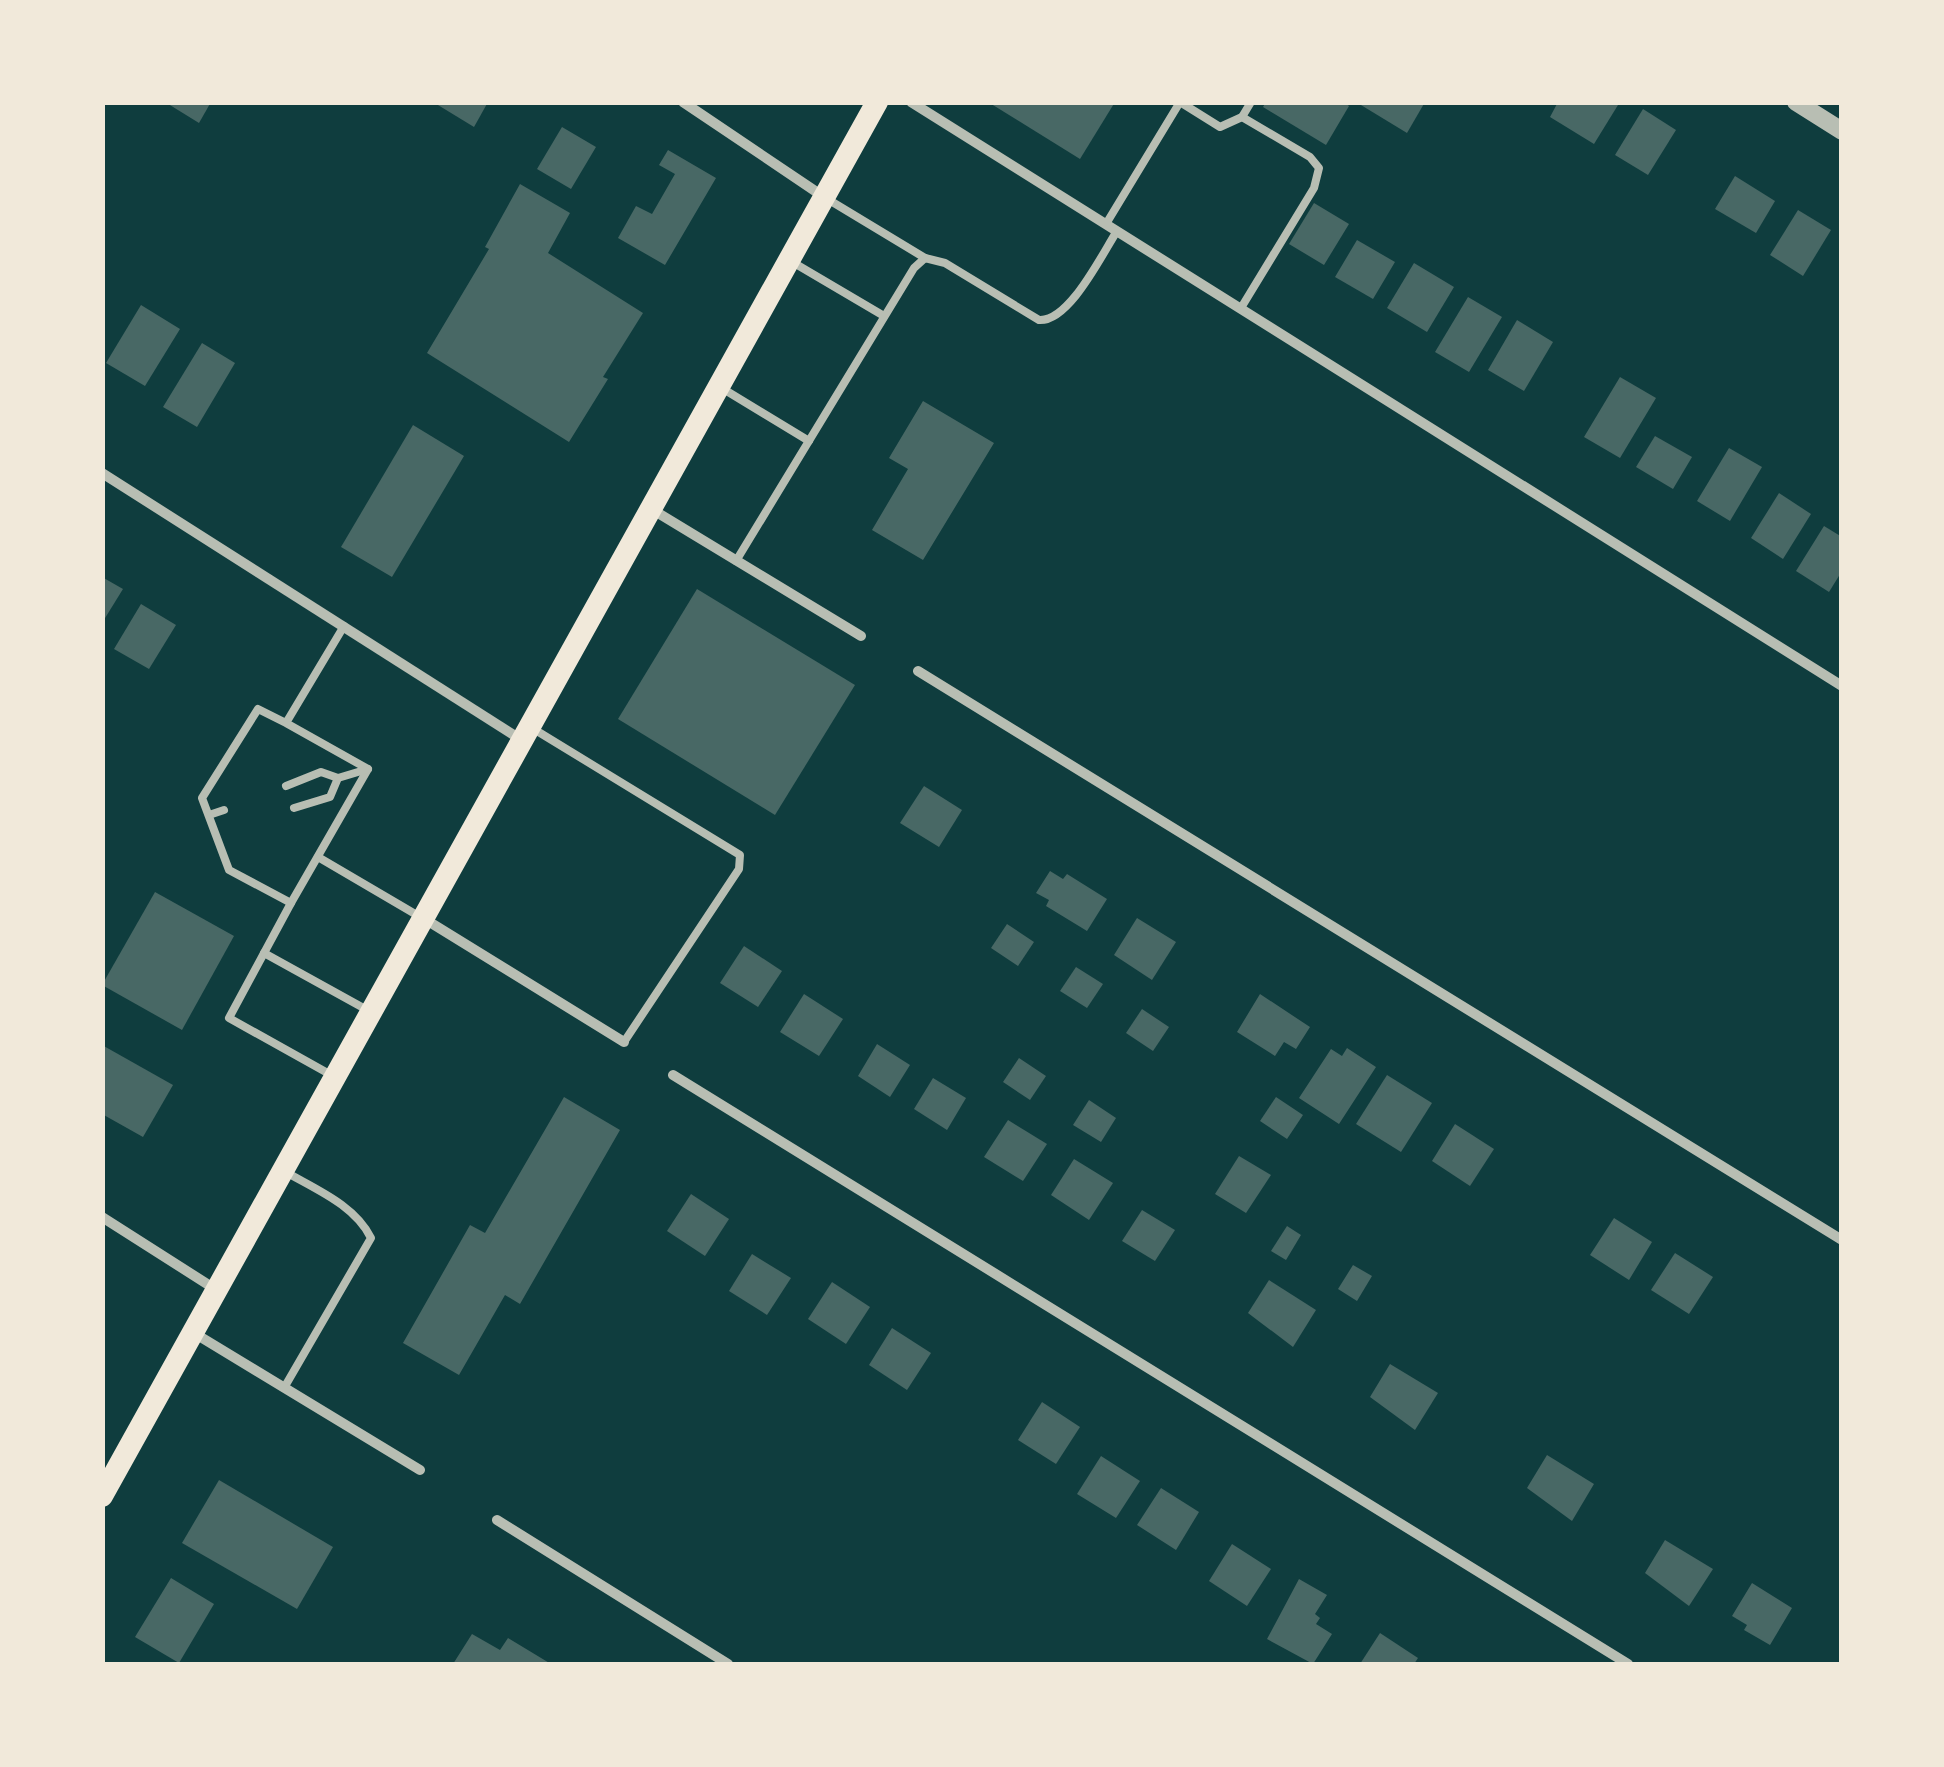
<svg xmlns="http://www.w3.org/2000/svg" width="1944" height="1767" viewBox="0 0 1944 1767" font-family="'Source Sans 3',sans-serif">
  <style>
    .building { fill: #486865 }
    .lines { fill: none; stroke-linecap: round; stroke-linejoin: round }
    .service { stroke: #b8beb3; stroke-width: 8 }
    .minor { stroke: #b8beb3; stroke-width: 10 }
    .tertiary { stroke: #b8beb3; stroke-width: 18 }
    .primary { stroke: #f1e9da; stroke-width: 22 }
  </style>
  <rect width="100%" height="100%" fill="#0f3d3e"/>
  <g class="building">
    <path d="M165,102H211L199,123Z"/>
    <path d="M433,102H488L474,127Z"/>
    <path d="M988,102H1115L1080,159Z"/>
    <path d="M1266,102H1344L1349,106L1326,145L1263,107Z"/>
    <path d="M1356,102H1425L1407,133Z"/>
    <path d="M1558,102H1614L1618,105L1594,144L1550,117Z"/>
    <path d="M1643,109L1676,130L1648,175L1615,155Z"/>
    <path d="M562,127L596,147L571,189L537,169Z"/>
    <path d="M668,150L716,178L665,265L618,238L636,206L652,214L675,174L659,165Z"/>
    <path d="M1735,176L1775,201L1756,233L1715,209Z"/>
    <path d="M520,184L570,213L548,253L643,313L603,377L608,379L569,442L427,353L489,249L485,247Z"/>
    <path d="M1314,203L1349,224L1324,265L1289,244Z"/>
    <path d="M1798,210L1831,230L1803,276L1770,255Z"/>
    <path d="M1357,240L1395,262L1373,299L1335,277Z"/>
    <path d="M1414,263L1454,287L1427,332L1387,308Z"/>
    <path d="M1468,297L1502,317L1469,372L1435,352Z"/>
    <path d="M141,305L180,329L145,386L106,363Z"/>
    <path d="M1517,320L1553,342L1524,391L1488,370Z"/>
    <path d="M202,343L235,363L197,427L163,407Z"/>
    <path d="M1620,377L1656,398L1620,458L1584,437Z"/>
    <path d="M923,401L994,443L923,560L872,530L908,469L889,458Z"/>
    <path d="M413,425L464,456L392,577L341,547Z"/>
    <path d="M1655,436L1692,457L1673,489L1636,467Z"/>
    <path d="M1729,448L1762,467L1730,521L1697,501Z"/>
    <path d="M1779,493L1811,514L1783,559L1751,538Z"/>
    <path d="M1824,526L1842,537V571L1829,592L1796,571Z"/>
    <path d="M102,577L123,589L102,623Z"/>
    <path d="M697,589L855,685L775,815L618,719Z"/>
    <path d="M141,604L176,625L149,669L114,649Z"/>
    <path d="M924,786L962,810L939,847L900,823Z"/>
    <path d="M1050,871L1063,879L1067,874L1107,899L1087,931L1046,906L1049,900L1036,893Z"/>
    <path d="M155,892L234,936L182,1030L102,985Z"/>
    <path d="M1137,918L1176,942L1152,980L1114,955Z"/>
    <path d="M1007,924L1034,942L1018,966L991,948Z"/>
    <path d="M744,946L782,971L758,1007L720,983Z"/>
    <path d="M1076,967L1103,984L1087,1008L1060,991Z"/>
    <path d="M804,994L843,1019L819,1056L780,1032Z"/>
    <path d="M1260,994L1310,1027L1296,1049L1284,1042L1275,1056L1237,1032Z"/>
    <path d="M1142,1009L1169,1027L1153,1051L1126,1033Z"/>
    <path d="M877,1044L910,1065L890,1097L858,1076Z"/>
    <path d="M102,1045L173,1085L143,1137L102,1114Z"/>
    <path d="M1347,1048L1376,1067L1339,1124L1299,1098L1331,1049L1342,1056Z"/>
    <path d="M1019,1058L1046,1076L1030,1100L1003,1082Z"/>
    <path d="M1387,1075L1432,1103L1401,1152L1356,1124Z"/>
    <path d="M933,1078L966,1098L947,1130L914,1109Z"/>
    <path d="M564,1097L620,1130L520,1304L505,1295L459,1375L403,1343L470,1225L485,1233Z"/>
    <path d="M1276,1097L1303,1115L1287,1139L1260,1121Z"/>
    <path d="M1089,1100L1116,1118L1101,1142L1073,1125Z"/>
    <path d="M1008,1120L1047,1144L1023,1181L984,1157Z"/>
    <path d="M1455,1124L1494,1149L1470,1186L1432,1161Z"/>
    <path d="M1239,1156L1271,1175L1246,1213L1215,1194Z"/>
    <path d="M1074,1159L1113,1183L1089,1220L1051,1195Z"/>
    <path d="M691,1194L729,1219L705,1256L667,1231Z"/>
    <path d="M1142,1210L1175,1230L1155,1261L1122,1241Z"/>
    <path d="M1614,1218L1652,1242L1629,1280L1590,1255Z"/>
    <path d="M1287,1226L1301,1235L1286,1260L1271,1251Z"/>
    <path d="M1675,1253L1713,1277L1689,1314L1651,1290Z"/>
    <path d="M752,1254L791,1278L767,1315L729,1291Z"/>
    <path d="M1353,1265L1372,1276L1357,1301L1338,1289Z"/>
    <path d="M1269,1280L1316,1310L1293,1347L1248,1313Z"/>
    <path d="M832,1282L870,1307L846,1344L808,1319Z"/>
    <path d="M892,1328L931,1353L907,1390L869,1365Z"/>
    <path d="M1390,1364L1438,1393L1415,1430L1370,1397Z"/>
    <path d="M1042,1402L1080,1427L1056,1464L1018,1440Z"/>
    <path d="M1547,1455L1594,1484L1572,1521L1527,1488Z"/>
    <path d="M1101,1456L1140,1481L1116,1518L1077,1494Z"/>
    <path d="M219,1480L333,1547L297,1609L182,1543Z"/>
    <path d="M1161,1488L1199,1512L1176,1550L1137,1525Z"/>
    <path d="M1665,1540L1713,1569L1689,1606L1645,1573Z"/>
    <path d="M1232,1544L1271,1569L1247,1606L1209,1581Z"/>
    <path d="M171,1578L214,1604L179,1663L135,1637Z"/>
    <path d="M1299,1579L1327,1595L1315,1614L1320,1618L1316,1624L1332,1634L1313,1664L1267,1639Z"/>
    <path d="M1752,1583L1792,1608L1770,1645L1744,1630L1747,1625L1732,1616Z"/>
    <path d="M1380,1633L1418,1658L1414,1664H1360Z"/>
    <path d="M472,1634L500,1650L508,1638L551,1664H453Z"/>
  </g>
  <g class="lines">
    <g class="service">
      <path d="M1180,102L1220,127L1242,117L1251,102"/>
      <path d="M829,200L925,258"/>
      <path d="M1106,224L1180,102"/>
      <path d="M794,263L884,316"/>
      <path d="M1241,308L1314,188L1319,168L1310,157L1242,117"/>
      <path d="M720,387L809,441"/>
      <path d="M736,561L914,268L925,258L945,263L1039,320C1069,322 1101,256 1117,231"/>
      <path d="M286,723L258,709L202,798L229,870L291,903L368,769L286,723L344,626"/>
      <path d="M532,728L740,855L739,869L624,1042"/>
      <path d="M286,786L321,772L338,778"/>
      <path d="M294,808L330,797L338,778L368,769"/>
      <path d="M209,815L224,810"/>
      <path d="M318,857L422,918"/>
      <path d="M291,903L229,1018L333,1076"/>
      <path d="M264,953L369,1011"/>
      <path d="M284,1388L371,1238C355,1205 315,1189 284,1171"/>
    </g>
    <g class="minor">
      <path d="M683,102L824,197"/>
      <path d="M911,102L1842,686"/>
      <path d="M102,473L520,739"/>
      <path d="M653,510L861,636"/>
      <path d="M918,671L1842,1240"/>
      <path d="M423,918L624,1042"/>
      <path d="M673,1075L1628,1664"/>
      <path d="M102,1217L215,1289"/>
      <path d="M194,1333L420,1470"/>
      <path d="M497,1520L728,1664"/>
    </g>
    <path class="tertiary" d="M1796,102L1842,131"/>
    <path class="primary" d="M102,1496L877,102"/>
  </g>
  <rect width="1944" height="1767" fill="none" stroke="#f1e9da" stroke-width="210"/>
</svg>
